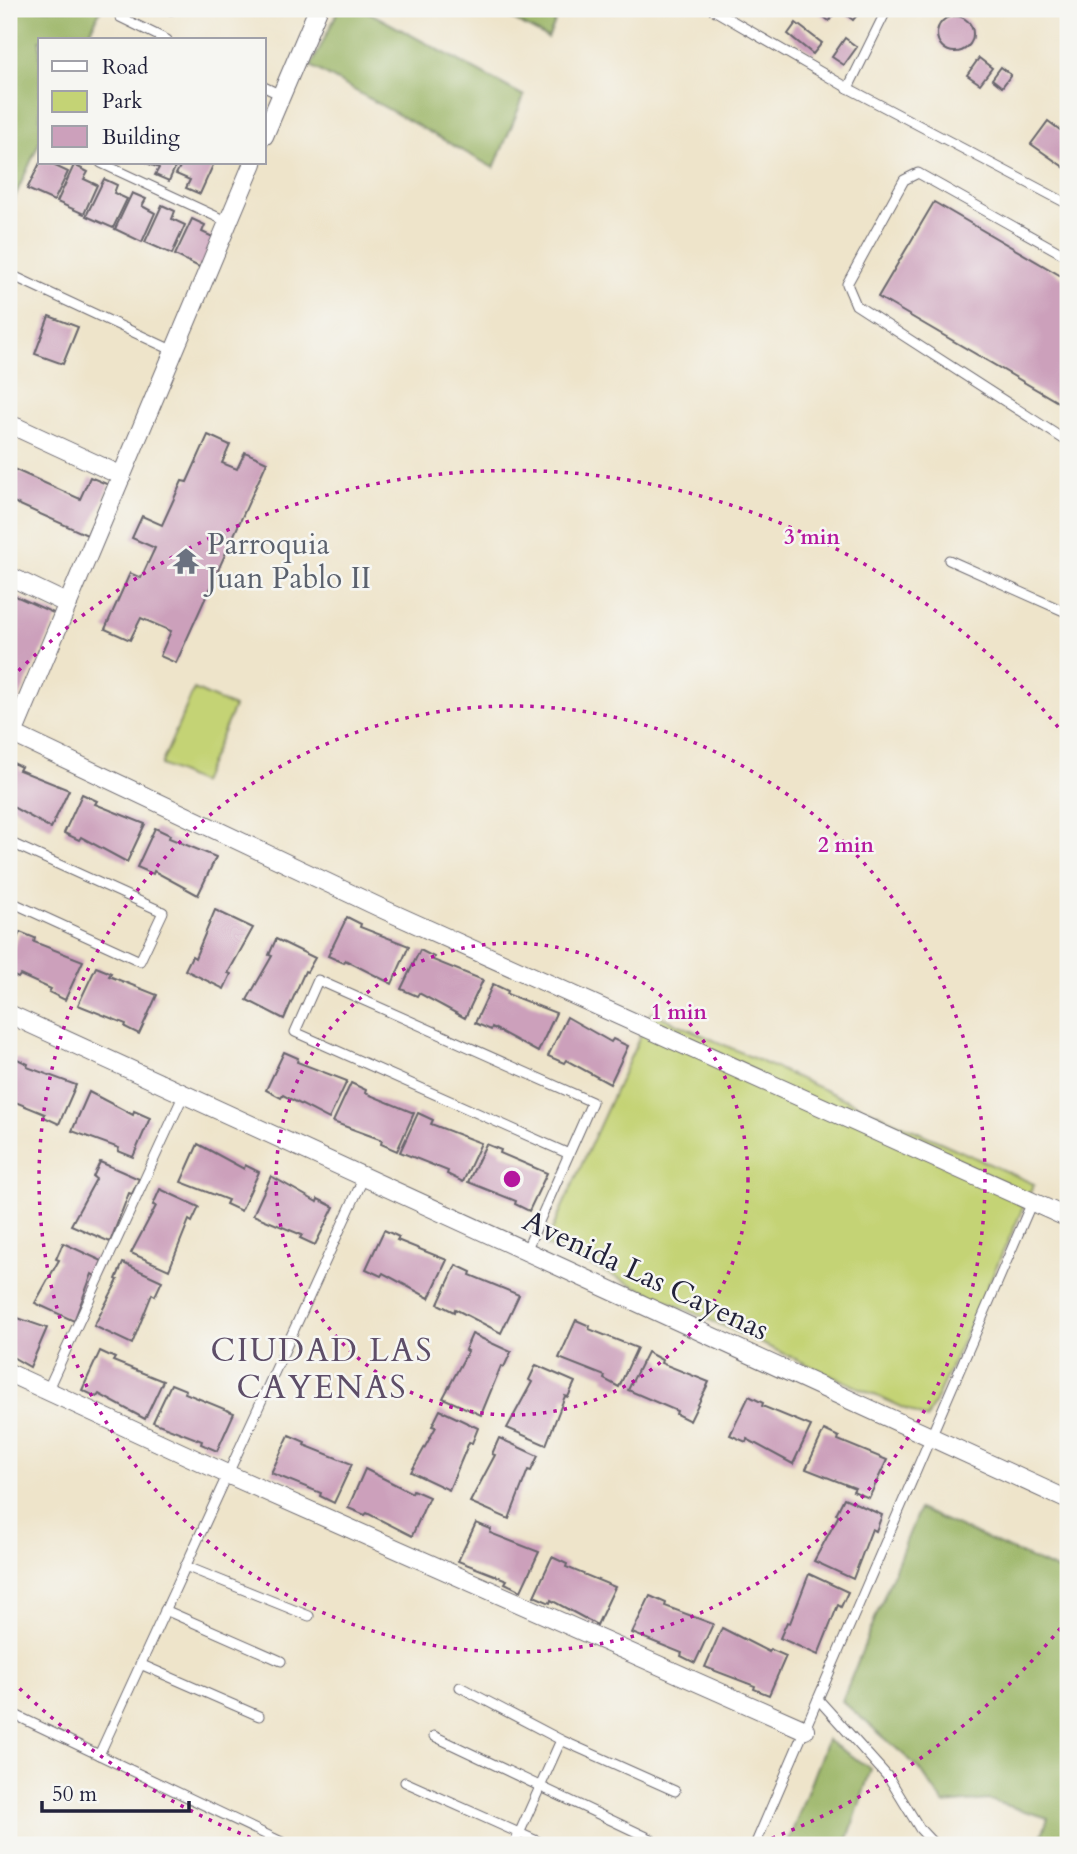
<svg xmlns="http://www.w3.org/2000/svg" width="1077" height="1854" viewBox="0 0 1077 1854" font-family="Cardo,serif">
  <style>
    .green { fill: #c4d375; stroke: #737a58; stroke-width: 2 }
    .forest { fill: #9bb566; stroke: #5e6c50; stroke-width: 2 }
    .building { fill: #cca0bb }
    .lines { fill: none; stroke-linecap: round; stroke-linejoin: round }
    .service-casing { stroke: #69666d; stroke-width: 11 }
    .minor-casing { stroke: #69666d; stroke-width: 20 }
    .service { stroke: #fff; stroke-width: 9 }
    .minor { stroke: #fff; stroke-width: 18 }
    .ring { fill: none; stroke: #b5179e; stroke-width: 3.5; stroke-dasharray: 3.5 7 }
    .labels { text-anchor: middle; stroke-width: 5; stroke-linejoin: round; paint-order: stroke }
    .worship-label { font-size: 30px; fill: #5b616d; stroke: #f6f6f2; text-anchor: start }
    .street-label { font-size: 30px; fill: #22223b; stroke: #f6f6f2 }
    .neighbourhood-label { font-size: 32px; letter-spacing: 2px; fill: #5e4e68; stroke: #f6f6f2 }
    .centre { fill: #b5179e; stroke: #f6f6f2; stroke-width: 3.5 }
    .ring-label { font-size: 21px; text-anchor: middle; font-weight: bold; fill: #b5179e; stroke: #f6f6f2; stroke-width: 5; stroke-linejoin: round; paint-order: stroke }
  </style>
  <rect width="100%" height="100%" fill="#f6f6f2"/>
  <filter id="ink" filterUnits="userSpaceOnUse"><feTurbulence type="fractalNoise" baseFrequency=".0143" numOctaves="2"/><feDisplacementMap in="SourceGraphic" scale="14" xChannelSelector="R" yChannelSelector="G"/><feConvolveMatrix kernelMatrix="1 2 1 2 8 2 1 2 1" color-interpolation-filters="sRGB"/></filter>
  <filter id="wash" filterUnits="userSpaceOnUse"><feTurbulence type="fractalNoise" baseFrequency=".00686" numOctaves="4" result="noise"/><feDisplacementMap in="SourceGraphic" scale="28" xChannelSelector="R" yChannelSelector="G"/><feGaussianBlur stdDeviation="1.57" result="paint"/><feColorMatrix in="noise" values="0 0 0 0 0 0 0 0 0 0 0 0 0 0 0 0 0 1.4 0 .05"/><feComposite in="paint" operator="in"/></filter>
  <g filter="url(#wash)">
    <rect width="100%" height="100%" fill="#eee4ca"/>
    <g class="green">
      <path d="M194,689L234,707L201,783L161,765Z"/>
      <path d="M651,1012L1034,1184L927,1419L545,1245Z"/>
    </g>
    <g class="forest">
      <path d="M9,9H101L86,40H40V141L9,210Z"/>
      <path d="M339,9H363L524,96L494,168L311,66Z"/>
      <path d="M493,9H561L548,38Z"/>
      <path d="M919,1509L1068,1575V1845H1038L1048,1818L989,1800L944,1804L919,1768L842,1701Z"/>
      <path d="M827,1740L871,1769L846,1845H787Z"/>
    </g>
    <g id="blocks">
      <g class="building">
        <path d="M821,9H838L829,21L818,12Z"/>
        <path d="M839,9H862L853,20Z"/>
        <circle cx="955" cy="34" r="18"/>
        <path d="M796,23L822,43L813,54L788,34Z"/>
        <path d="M845,38L857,47L844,65L832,57Z"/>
        <path d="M979,58L992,68L980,84L967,75Z"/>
        <path d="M1001,67L1011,75L1002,87L992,79Z"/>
        <path d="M1048,121L1068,136V170L1031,144Z"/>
        <path d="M40,163H56L55,166L68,172L54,201L27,189Z"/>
        <path d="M147,163H177L169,181L155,175L159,168Z"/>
        <path d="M182,163H214L200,194L186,188L190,180L176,174Z"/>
        <path d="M74,165L88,172L84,179L97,185L84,214L57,202Z"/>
        <path d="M104,179L117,185L114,193L127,199L113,228L86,216Z"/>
        <path d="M132,193L146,199L142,206L155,213L142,242L115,229Z"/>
        <path d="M934,202L1068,280V408L878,297Z"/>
        <path d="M162,205L175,211L172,219L185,225L172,254L145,242Z"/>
        <path d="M192,219L205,225L202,232L215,238L201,268L175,255Z"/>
        <path d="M49,316L78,327L63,364L35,354Z"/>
        <path d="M208,435L230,445L222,463L237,469L245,452L267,462L176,663L160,656L171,631L141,618L130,640L105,629L130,573L141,578L155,548L132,538L142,516L162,525L182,481L187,482Z"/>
        <path d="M9,467L80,499L90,477L109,485L87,535L9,500Z"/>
        <path d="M9,593L58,615L9,720Z"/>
        <path d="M9,761L21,767L19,770L69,790L51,828L9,805Z"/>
        <path d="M82,794L97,801L95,804L145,824L127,862L81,837L79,840L64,833Z"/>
        <path d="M155,828L170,835L169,838L216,857L198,895L154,871L153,874L137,867Z"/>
        <path d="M215,910L253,928L228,973L231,974L224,989L185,970L192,956L195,958Z"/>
        <path d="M347,917L361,924L360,927L409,946L392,984L345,960L344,963L328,956Z"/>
        <path d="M20,932L35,938L34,942L83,961L65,1000L49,992L51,989L20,975L18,978L9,973V957Z"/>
        <path d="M276,939L315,958L307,972L305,971L284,1019L247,1000L272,956L269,955Z"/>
        <path d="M420,950L434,957L433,960L483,980L465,1018L419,993L417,996L401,989Z"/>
        <path d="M96,967L111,973L109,976L157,995L139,1034L125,1027L126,1024L78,1005Z"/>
        <path d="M493,984L508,991L507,994L556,1013L538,1052L492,1027L491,1030L475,1023Z"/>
        <path d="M567,1017L611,1042L613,1039L628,1046L610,1084L566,1060L564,1063L548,1056Z"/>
        <path d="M284,1052L298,1058L297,1062L347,1081L329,1119L283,1095L281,1098L266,1090Z"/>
        <path d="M15,1058L28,1064L27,1067L76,1085L59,1124L44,1117L45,1114L13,1101L9,1102V1072Z"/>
        <path d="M351,1083L366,1090L365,1093L414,1113L397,1151L381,1144L382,1140L333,1122Z"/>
        <path d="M89,1092L133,1115L134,1111L150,1118L133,1157L118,1151L119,1148L72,1131Z"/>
        <path d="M418,1113L433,1120L431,1124L481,1143L463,1182L447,1174L448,1171L400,1152Z"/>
        <path d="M198,1144L244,1169L245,1165L259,1172L241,1211L226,1204L228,1200L181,1182Z"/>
        <path d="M486,1144L501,1150L500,1153L547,1173L529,1211L515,1204L516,1201L468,1182Z"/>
        <path d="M100,1162L139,1179L132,1194L129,1193L110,1242L71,1225L96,1179L93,1177Z"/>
        <path d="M271,1176L317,1202L318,1199L334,1207L315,1245L300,1238L302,1235L253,1215Z"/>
        <path d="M160,1189L199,1207L192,1222L189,1220L169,1270L131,1253L156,1206L153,1205Z"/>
        <path d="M384,1230L399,1237L397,1240L447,1260L429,1298L383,1273L381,1276L366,1269Z"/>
        <path d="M63,1243L102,1261L95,1276L92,1274L74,1321L35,1303L59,1260L56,1259Z"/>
        <path d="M123,1263L162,1281L155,1296L152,1294L132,1344L94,1326L118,1280L116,1279Z"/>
        <path d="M456,1265L471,1272L470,1275L519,1295L501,1333L455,1309L454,1312L438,1304Z"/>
        <path d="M9,1315L47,1328L30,1367L9,1355Z"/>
        <path d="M576,1320L590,1326L589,1329L637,1348L619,1387L604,1379L605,1376L559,1358Z"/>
        <path d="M472,1334L511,1352L504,1367L501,1366L481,1415L443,1398L468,1351L465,1350Z"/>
        <path d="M100,1351L115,1358L113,1361L163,1381L145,1419L99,1394L97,1397L82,1390Z"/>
        <path d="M647,1352L662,1360L661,1363L709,1382L690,1421L676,1414L677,1411L628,1390Z"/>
        <path d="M536,1365L575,1382L568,1397L565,1396L546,1445L507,1428L532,1382L529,1380Z"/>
        <path d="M171,1384L186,1390L185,1393L234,1413L217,1451L201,1444L202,1441L153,1422Z"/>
        <path d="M749,1396L763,1403L762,1406L811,1426L793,1464L747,1439L746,1442L730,1435Z"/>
        <path d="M440,1410L478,1428L472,1443L469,1442L449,1490L411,1472L436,1427L432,1426Z"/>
        <path d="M824,1430L839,1437L838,1440L887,1460L869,1498L853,1491L855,1488L806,1469Z"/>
        <path d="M289,1435L305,1442L304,1445L352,1464L334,1503L320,1496L321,1493L271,1473Z"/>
        <path d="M499,1438L538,1456L531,1471L528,1470L509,1519L470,1502L495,1455L492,1454Z"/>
        <path d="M365,1469L412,1493L413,1490L429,1497L412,1536L367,1513L365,1515L348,1508Z"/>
        <path d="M844,1498L882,1515L876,1531L872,1529L853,1579L814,1561L839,1515L836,1514Z"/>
        <path d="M476,1523L491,1529L490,1533L539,1552L521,1591L505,1583L507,1580L458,1561Z"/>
        <path d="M552,1557L567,1564L566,1567L615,1587L597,1625L551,1600L550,1603L534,1596Z"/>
        <path d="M809,1574L848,1592L841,1607L838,1605L818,1655L780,1638L787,1622L790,1623Z"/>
        <path d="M650,1596L666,1603L665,1606L713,1624L695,1663L681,1656L682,1653L632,1633Z"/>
        <path d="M722,1628L769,1652L770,1649L786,1656L769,1695L754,1689L755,1686L705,1667Z"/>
      </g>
    </g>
  </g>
  <g filter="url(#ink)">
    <use href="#blocks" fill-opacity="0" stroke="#69666d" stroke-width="2"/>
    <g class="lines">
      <defs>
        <g id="service">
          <path d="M712,9L848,88"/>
          <path d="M887,9L848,88L1068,204"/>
          <path d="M171,10L172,9"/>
          <path d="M120,17L167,40"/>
          <path d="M264,87L281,95"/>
          <path d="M101,163L228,222"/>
          <path d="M1068,257L918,173L904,180L847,284L856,305L1068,442"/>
          <path d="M9,274L174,351"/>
          <path d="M949,560L1068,613"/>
          <path d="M9,842L163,912L140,961L9,901"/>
          <path d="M526,1251L592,1102L318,980L295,1032L569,1154"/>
          <path d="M47,1391L184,1094"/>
          <path d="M185,1566L309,1616"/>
          <path d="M165,1610L281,1661"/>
          <path d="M140,1664L259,1716"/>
          <path d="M460,1687L561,1740"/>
          <path d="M818,1699L889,1778L920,1829L935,1845"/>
          <path d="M9,1712L288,1845"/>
          <path d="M434,1736L651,1839"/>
          <path d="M99,1755L364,1177"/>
          <path d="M405,1782L546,1845"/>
          <path d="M514,1845L561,1740L675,1791"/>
          <path d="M755,1845L1032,1202"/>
        </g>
        <g id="minor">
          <path d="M264,136L318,9"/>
          <path d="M16,427L122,476"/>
          <path d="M9,576L68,604"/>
          <path d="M9,732L385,910L1068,1218"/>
          <path d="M13,734L253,163"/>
          <path d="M9,1014L1068,1500"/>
          <path d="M9,1373L227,1474L805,1730"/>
        </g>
      </defs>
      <use href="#service" class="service-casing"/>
      <use href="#minor" class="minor-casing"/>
      <use href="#service" class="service"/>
      <use href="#minor" class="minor"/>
    </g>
  </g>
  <g class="ring">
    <circle cx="512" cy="1179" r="236"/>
    <circle cx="512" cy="1179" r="473"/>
    <path d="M1067 1620A709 709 0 0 1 754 1845M270 1845A709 709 0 0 1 11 1680M11 678A709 709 0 0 1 1067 738"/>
  </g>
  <defs>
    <symbol id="temple-bare" viewBox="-9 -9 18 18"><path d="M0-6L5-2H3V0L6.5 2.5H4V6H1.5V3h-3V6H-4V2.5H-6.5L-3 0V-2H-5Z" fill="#6b7280" stroke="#f6f6f2" stroke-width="2.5" paint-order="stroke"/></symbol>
  </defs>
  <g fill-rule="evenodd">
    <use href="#temple-bare" x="167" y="542" width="38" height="38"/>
  </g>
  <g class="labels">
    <g class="worship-label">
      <text x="207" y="554">Parroquia<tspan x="207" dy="34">Juan Pablo II</tspan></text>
    </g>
    <g class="street-label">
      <text transform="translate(646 1275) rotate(25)" y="10">Avenida Las Cayenas</text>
    </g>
    <g class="neighbourhood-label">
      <text x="322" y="1361">CIUDAD LAS<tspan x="322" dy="37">CAYENAS</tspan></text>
    </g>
  </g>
  <circle cx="512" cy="1179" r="10" class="centre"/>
  <g class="ring-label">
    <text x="812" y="544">3 min</text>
    <text x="846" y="852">2 min</text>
    <text x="679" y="1019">1 min</text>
  </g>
  <rect width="1077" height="1854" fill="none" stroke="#f6f6f2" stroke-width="35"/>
  <rect x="38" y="38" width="228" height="126" fill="#f6f6f2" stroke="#a1a1a9" stroke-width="2"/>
  <rect x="52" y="61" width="35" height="10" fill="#ffffff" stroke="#a1a1a9" stroke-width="2"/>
  <text x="102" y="74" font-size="21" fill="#22223b">Road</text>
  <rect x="52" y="91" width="35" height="21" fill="#c4d375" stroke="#a1a1a9" stroke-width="2"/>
  <text x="102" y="108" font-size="21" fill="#22223b">Park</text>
  <rect x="52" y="126" width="35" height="21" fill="#cca0bb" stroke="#a1a1a9" stroke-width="2"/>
  <text x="102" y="144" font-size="21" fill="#22223b">Building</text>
  <path d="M42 1801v10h147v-10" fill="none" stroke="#22223b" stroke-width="3.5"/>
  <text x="52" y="1801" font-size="21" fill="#22223b" stroke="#f6f6f2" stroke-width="5" paint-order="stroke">50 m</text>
</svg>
